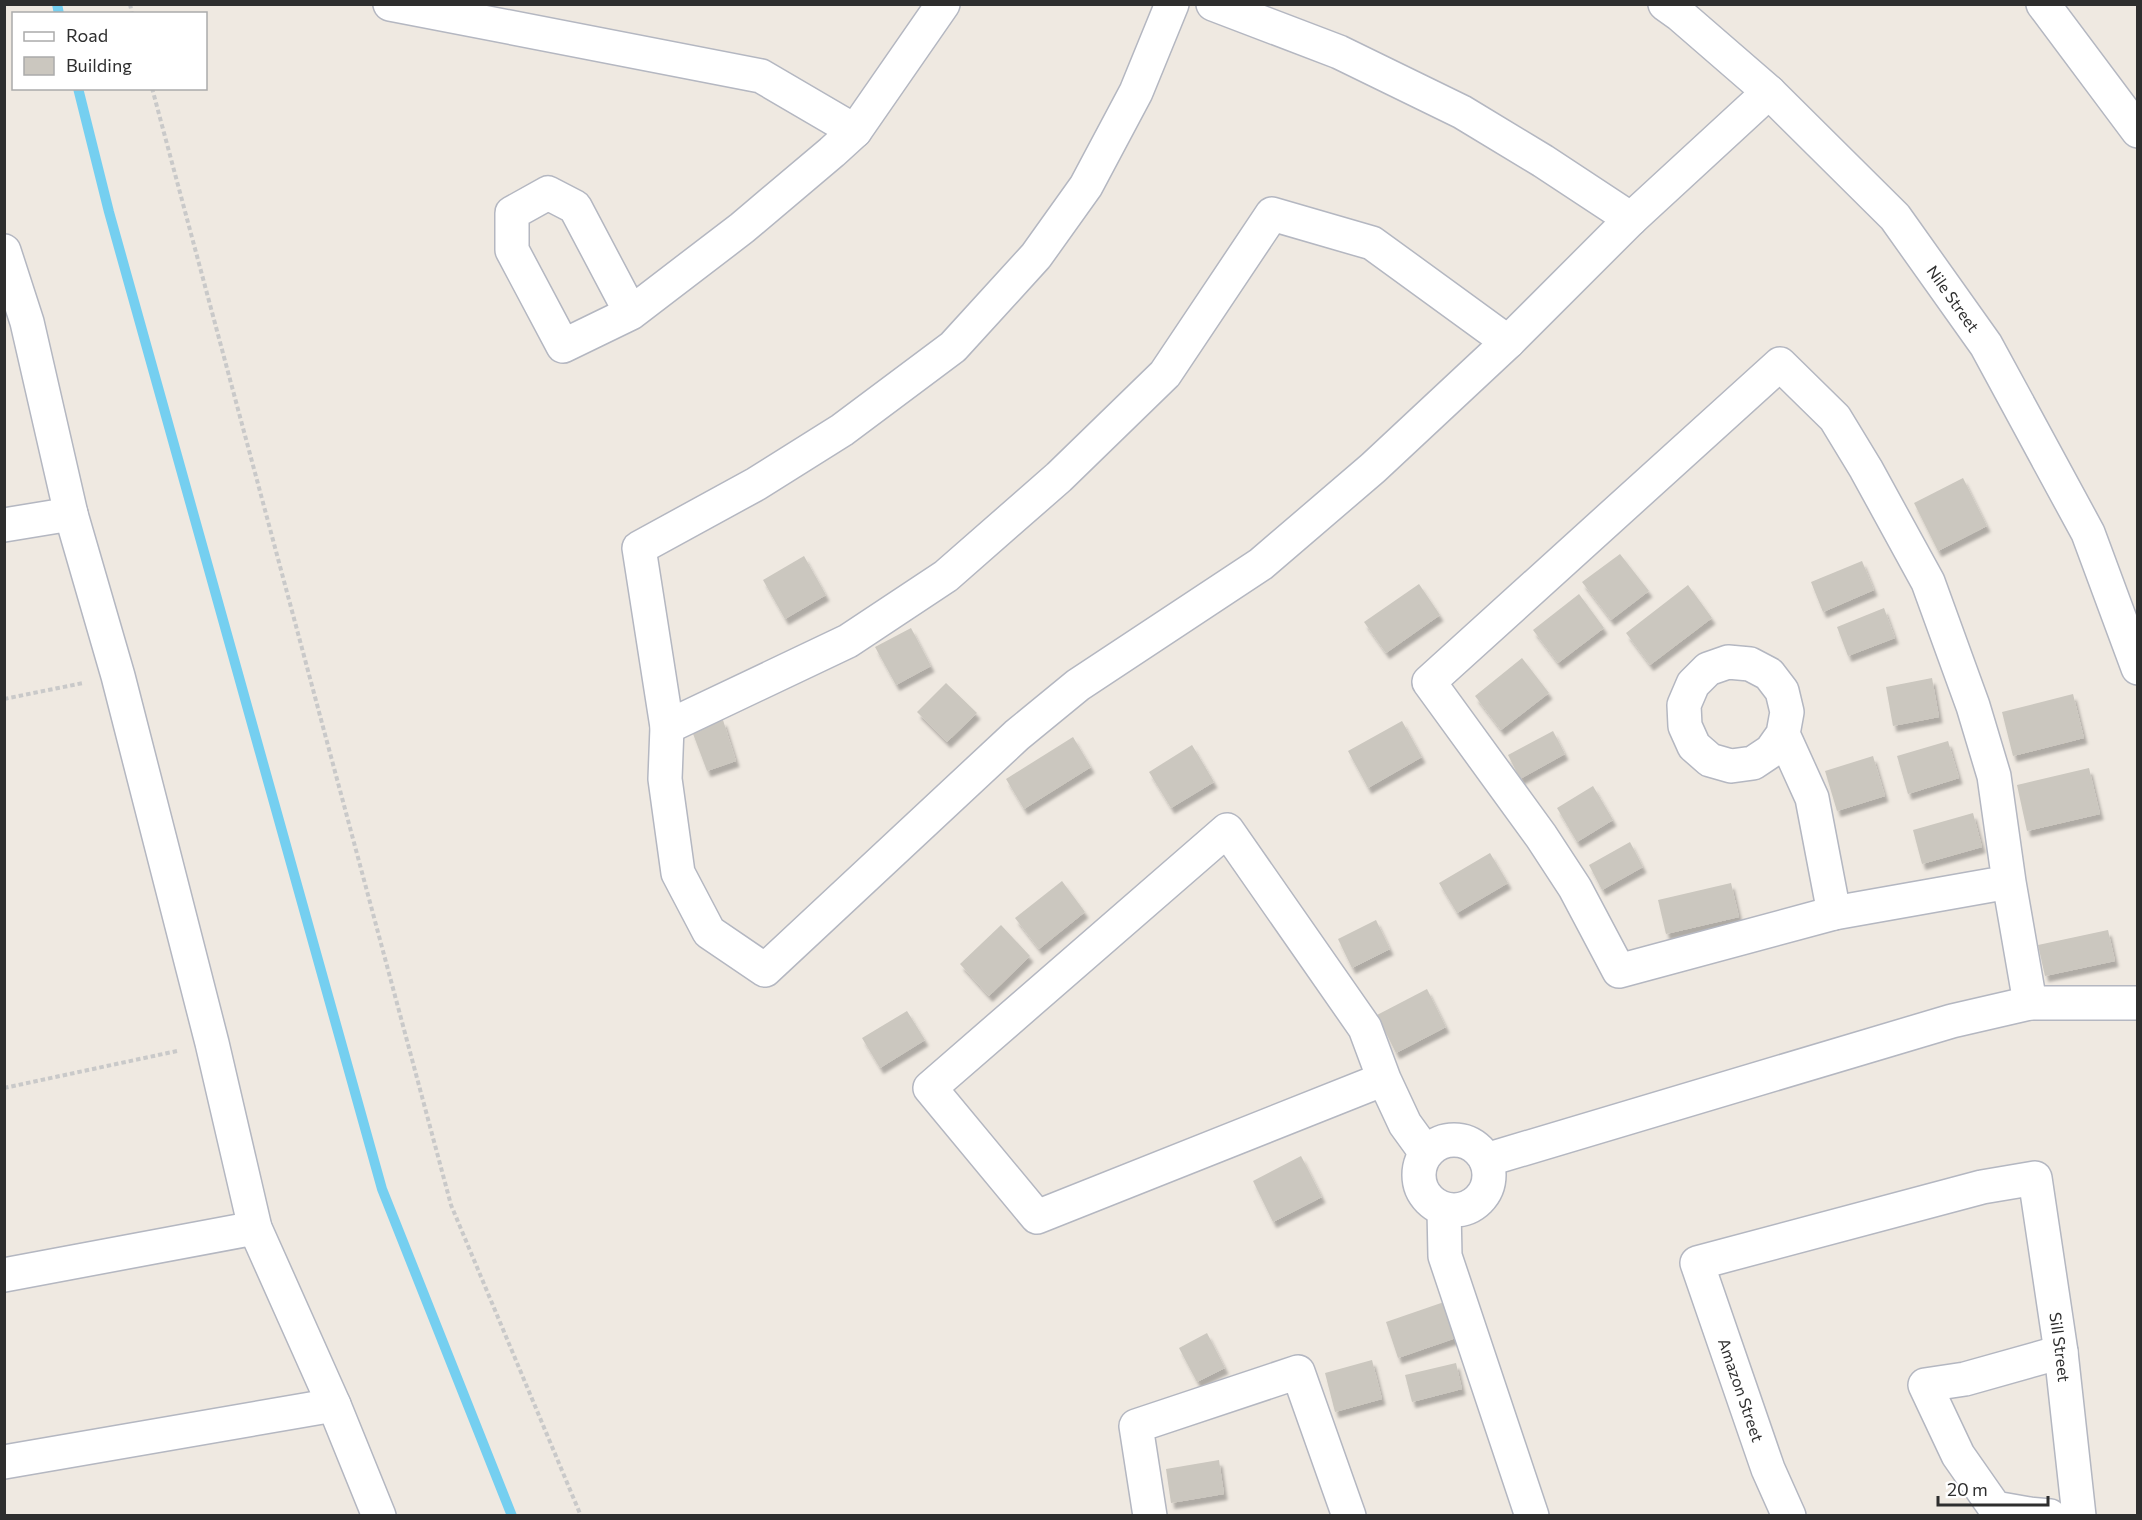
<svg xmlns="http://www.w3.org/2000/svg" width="2142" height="1520" viewBox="0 0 2142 1520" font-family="Commissioner,sans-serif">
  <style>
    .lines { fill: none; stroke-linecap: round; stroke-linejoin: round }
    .stream { stroke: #75cff0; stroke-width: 10 }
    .building { fill: #cbc7bf; filter: url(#shadow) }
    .minor-casing { stroke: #b4b7c1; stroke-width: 36 }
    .path { stroke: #c9c9c9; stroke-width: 4; stroke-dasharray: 4.5 3; stroke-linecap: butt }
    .minor { stroke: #fff; stroke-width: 33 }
    .labels { text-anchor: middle; stroke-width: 4.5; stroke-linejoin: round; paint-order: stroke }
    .street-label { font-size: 16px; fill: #2e2e2e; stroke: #fff }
  </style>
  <defs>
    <filter id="shadow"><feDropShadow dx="3.5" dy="6" stdDeviation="1.5" flood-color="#0004"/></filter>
  </defs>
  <rect width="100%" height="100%" fill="#efe9e1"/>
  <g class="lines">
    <g class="stream">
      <path d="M57,4L59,14"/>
      <path d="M78,88L109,212L382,1189L512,1516"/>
    </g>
  </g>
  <g class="building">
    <path d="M1963,478L1987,526L1938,551L1914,503Z"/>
    <path d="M1620,554L1649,591L1611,620L1582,582Z"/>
    <path d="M804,556L826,595L785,619L763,580Z"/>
    <path d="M1862,561L1874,590L1823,612L1811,582Z"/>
    <path d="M1419,584L1440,615L1386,653L1364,622Z"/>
    <path d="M1688,585L1712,618L1650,665L1626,633Z"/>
    <path d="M1579,594L1604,628L1558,663L1533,630Z"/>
    <path d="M1884,608L1895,638L1848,656L1837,627Z"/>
    <path d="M911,628L931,666L896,685L875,647Z"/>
    <path d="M1522,658L1549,693L1501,730L1475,696Z"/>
    <path d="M1932,678L1939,717L1893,726L1886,687Z"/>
    <path d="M946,683L977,713L947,742L917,712Z"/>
    <path d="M2073,694L2084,738L2013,756L2002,712Z"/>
    <path d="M723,720L736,761L707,771L692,731Z"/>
    <path d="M1402,721L1422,757L1368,788L1348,751Z"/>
    <path d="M1553,731L1565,754L1520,779L1508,755Z"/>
    <path d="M1073,737L1091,767L1024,809L1006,779Z"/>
    <path d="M1948,741L1959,778L1908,794L1897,756Z"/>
    <path d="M1192,745L1214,782L1171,808L1149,772Z"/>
    <path d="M1873,756L1885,796L1837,811L1825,771Z"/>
    <path d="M2089,768L2100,814L2027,831L2017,785Z"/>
    <path d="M1593,786L1613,820L1577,842L1557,808Z"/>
    <path d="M1973,813L1982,847L1922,864L1913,830Z"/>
    <path d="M1630,842L1643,867L1602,890L1589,865Z"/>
    <path d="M1490,853L1508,883L1457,913L1439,883Z"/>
    <path d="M1062,881L1085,912L1039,949L1015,918Z"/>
    <path d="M1731,883L1739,917L1666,934L1658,900Z"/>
    <path d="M1376,920L1390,949L1352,968L1338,939Z"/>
    <path d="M1001,925L1030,956L989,996L960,964Z"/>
    <path d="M2108,930L2115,961L2045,976L2038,945Z"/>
    <path d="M1427,989L1446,1027L1396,1053L1377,1015Z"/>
    <path d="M907,1011L925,1040L880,1068L862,1038Z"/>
    <path d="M1301,1156L1322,1197L1273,1222L1253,1181Z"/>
    <path d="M1444,1302L1456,1338L1398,1358L1386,1322Z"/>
    <path d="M1207,1333L1225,1368L1197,1382L1179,1348Z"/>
    <path d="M1372,1360L1382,1399L1335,1412L1325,1373Z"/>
    <path d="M1456,1363L1462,1389L1412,1402L1405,1375Z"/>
    <path d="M1219,1460L1224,1494L1171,1503L1166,1469Z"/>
  </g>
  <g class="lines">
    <defs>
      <g id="minor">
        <path d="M390,4L761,76L855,131"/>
        <path d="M1172,4L1136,92L1086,186L1036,256L953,347L842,430L756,484L639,548L667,727L665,779L678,873L709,932L765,970L1017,735L1078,685L1261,564L1373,468L1508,342L1631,219L1769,92"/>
        <path d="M1213,4L1339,52L1462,112L1543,161L1631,219"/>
        <path id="s1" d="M1665,4L1679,14L1769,92L1895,217L1986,345L2088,533L2138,668"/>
        <path d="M2043,4L2138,131"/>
        <path d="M4,251L27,322L71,514L118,676L212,1043L255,1228L334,1405L379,1516"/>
        <path d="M631,313L575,207L548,193L512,213V250L563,346L631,313L742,228L832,152L855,131L943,4"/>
        <path d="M4,525L71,514"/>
        <path d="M667,727L848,641L946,576L1059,477L1165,374L1272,214L1372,243L1508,342"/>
        <path d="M1783,734L1771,751L1753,763L1731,766L1710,760L1694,746L1685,726L1684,705L1693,684L1708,669L1728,662L1750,664L1769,674L1782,691L1787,712L1783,734L1812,798L1834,913"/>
        <path d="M2009,882L1834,913L1619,971L1575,888L1541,836L1429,682L1780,364L1835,418L1866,469L1928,582L1973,706L1994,776L2009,882L2030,1003"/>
        <path d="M1384,1079L1037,1217L930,1088L1227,830L1365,1028L1384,1079L1405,1124L1426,1153"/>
        <circle cx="1454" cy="1175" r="35"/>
        <path d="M1486,1160L1952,1021L2030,1003H2138"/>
        <path d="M1444,1210L1445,1256L1532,1516"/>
        <path d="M4,1275L255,1228"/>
        <path d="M4,1462L334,1405"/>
        <path d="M1150,1516L1136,1426L1298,1372L1349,1516"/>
        <path id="s2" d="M1789,1516L1768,1469L1697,1263L1982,1187L2035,1178L2061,1352L2079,1516"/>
        <path d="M2050,1516L2029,1514L1995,1508L1958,1455L1925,1385L1965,1379L2061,1352"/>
      </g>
    </defs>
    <use href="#minor" class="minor-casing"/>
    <g class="path">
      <path d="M130,4L132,14"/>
      <path d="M152,88L451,1205L581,1516"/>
      <path d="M4,699L83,683"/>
      <path d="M4,1088L177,1051"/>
    </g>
    <use href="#minor" class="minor"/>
  </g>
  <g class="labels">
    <g class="street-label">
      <text dy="6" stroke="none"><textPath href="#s1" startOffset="414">Nile Street</textPath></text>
      <text dy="6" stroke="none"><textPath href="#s2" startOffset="789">Sill Street</textPath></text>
      <text transform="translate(1741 1390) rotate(71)" y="6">Amazon Street</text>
    </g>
  </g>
  <rect width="2142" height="1520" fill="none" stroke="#2e2e2e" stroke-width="12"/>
  <rect x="12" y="12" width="195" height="78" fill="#ffffff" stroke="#ababab" stroke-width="1.5"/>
  <rect x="24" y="32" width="30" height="9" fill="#ffffff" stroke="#ababab" stroke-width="1.5"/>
  <text x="66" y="42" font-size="18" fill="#2e2e2e">Road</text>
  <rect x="24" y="57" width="30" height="18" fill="#cbc7bf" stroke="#ababab" stroke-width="1.5"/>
  <text x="66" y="72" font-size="18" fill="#2e2e2e">Building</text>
  <path d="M1938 1496v9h110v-9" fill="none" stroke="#2e2e2e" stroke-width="3"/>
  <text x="1947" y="1496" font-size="18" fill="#2e2e2e" stroke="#ffffff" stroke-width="4.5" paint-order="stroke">20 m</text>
</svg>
